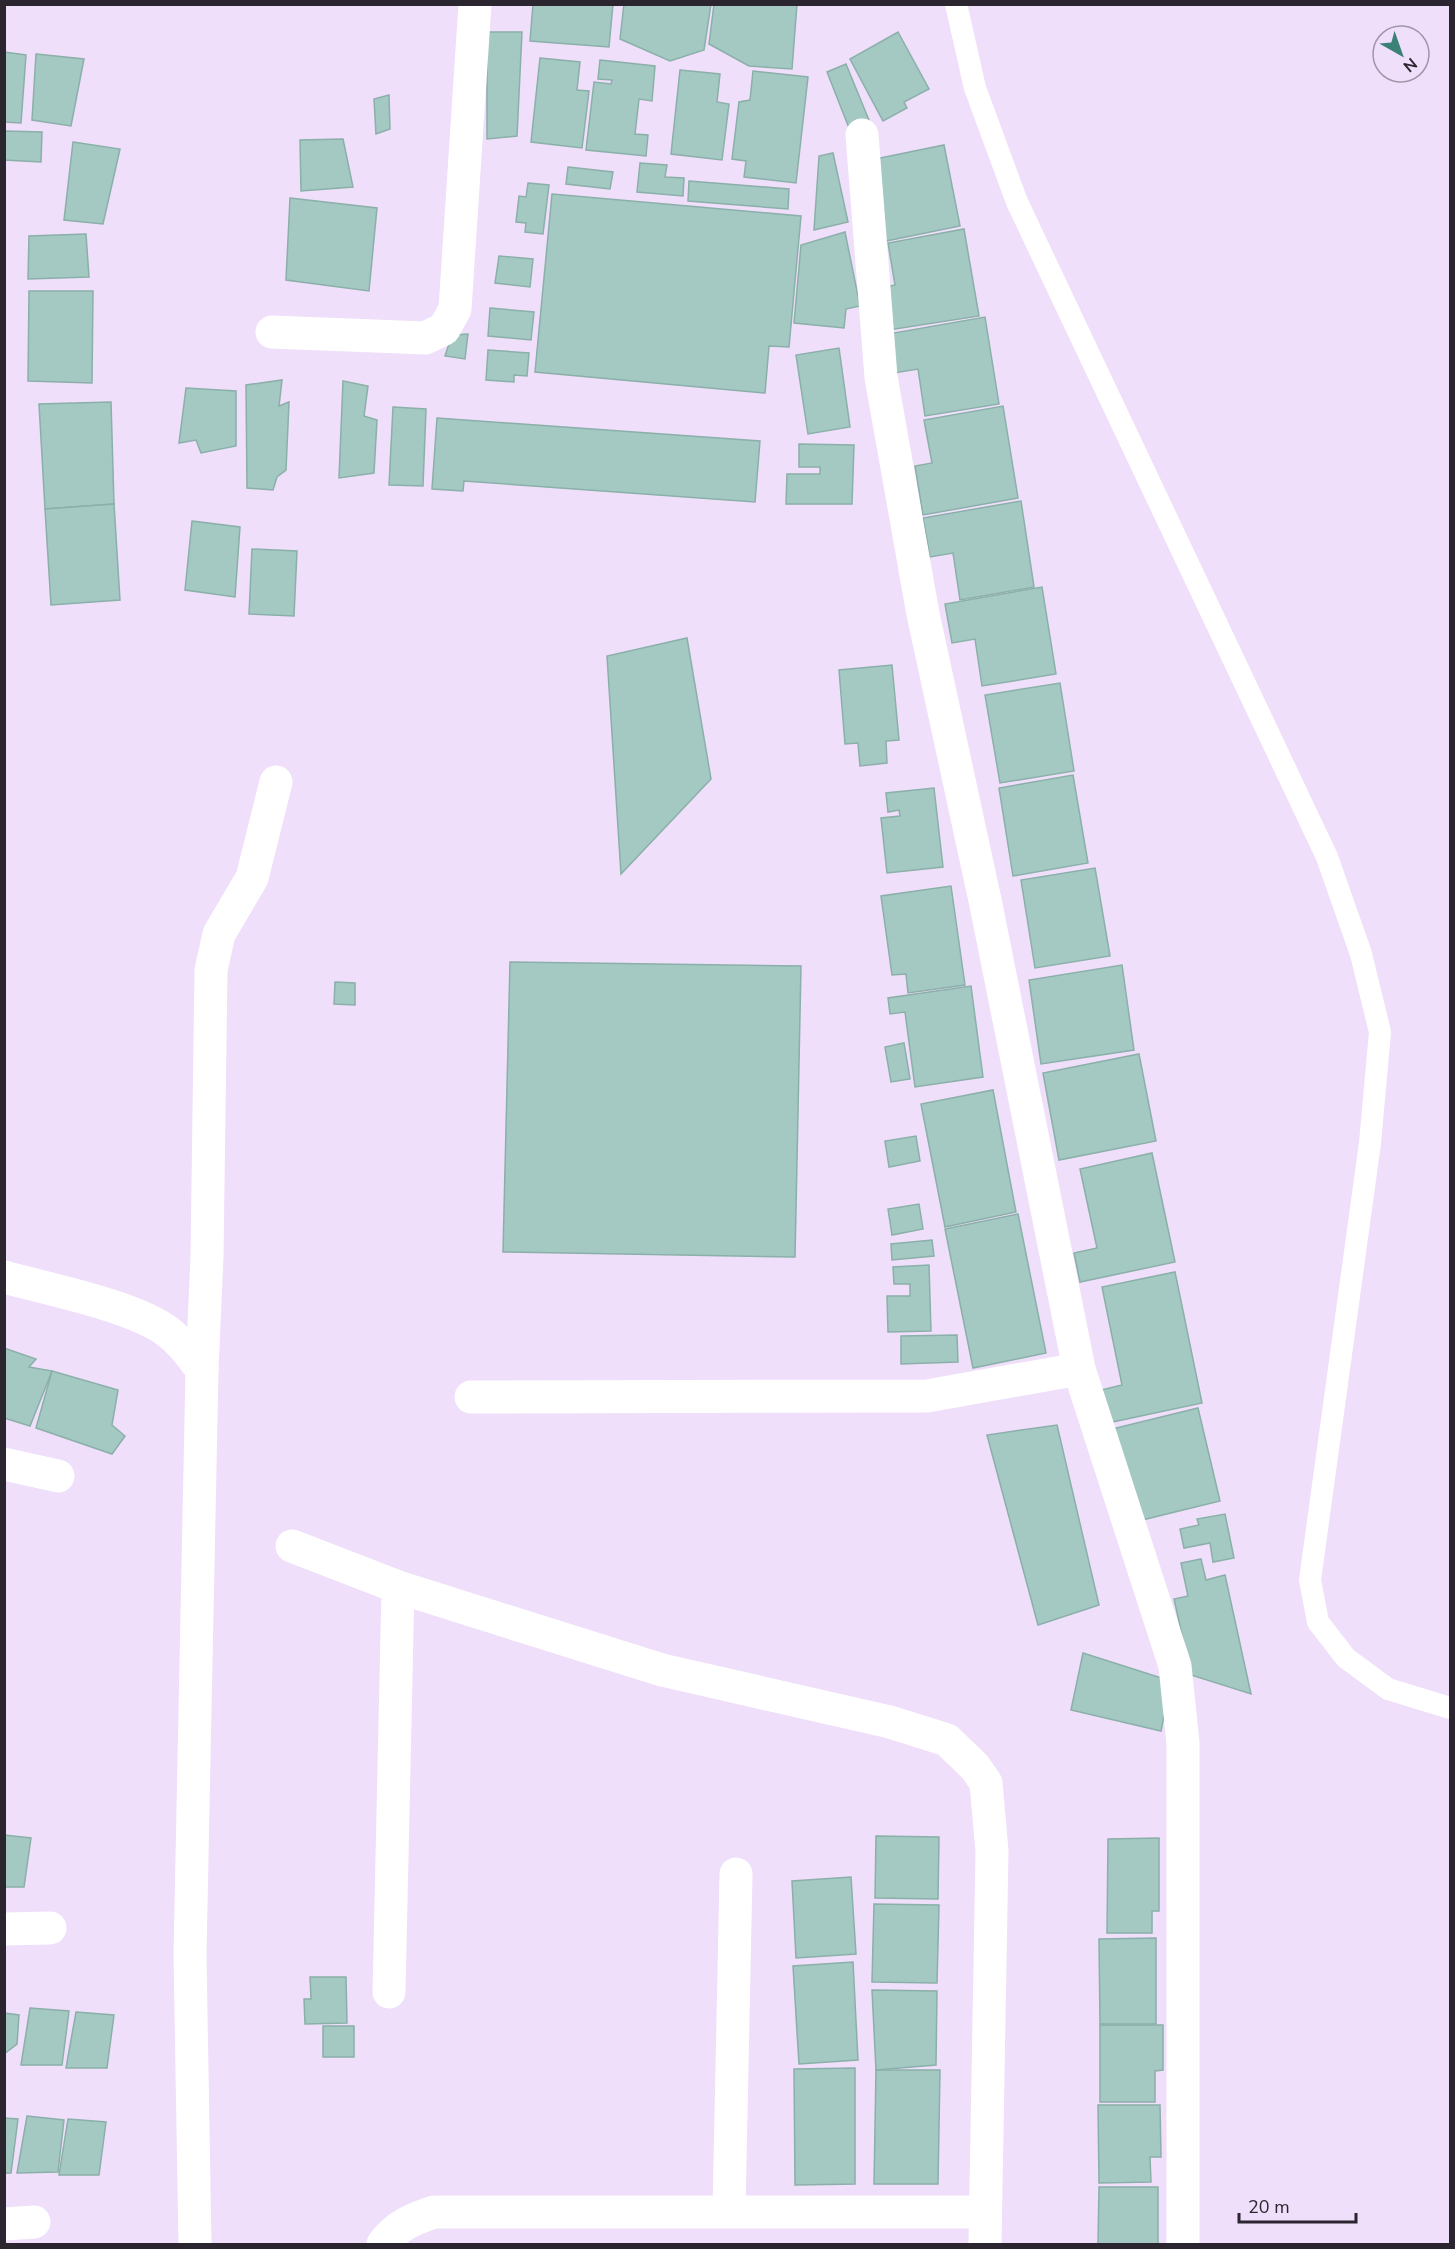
<svg xmlns="http://www.w3.org/2000/svg" width="1455" height="2249" viewBox="0 0 1455 2249" font-family="'Nunito Sans',sans-serif">
  <style>
    .building { fill: #a4c9c3; stroke: #8bafa9; stroke-width: 1.5 }
    .lines { fill: none; stroke-linecap: round; stroke-linejoin: round }
    .lane { stroke: #fff; stroke-width: 22 }
    .street { stroke: #fff; stroke-width: 33 }
  </style>
  <rect width="100%" height="100%" fill="#efdffa"/>
  <g class="building">
    <path d="M533,4H613L609,47L530,41Z"/>
    <path d="M624,4H711L704,50L670,61L620,39Z"/>
    <path d="M714,4H797L792,69L749,66L709,44Z"/>
    <path d="M487,32H522L517,136L487,139Z"/>
    <path d="M898,32L929,89L904,102L907,108L883,121L850,59Z"/>
    <path d="M4,52L26,55L21,123L4,122Z"/>
    <path d="M36,54L84,59L71,126L32,120Z"/>
    <path d="M540,58L580,62L577,90L589,91L582,148L531,142Z"/>
    <path d="M600,60L655,66L652,101L639,99L635,134L648,135L646,156L586,150L594,82L611,84L612,80L598,79Z"/>
    <path d="M846,64L871,125L851,133L827,72Z"/>
    <path d="M680,70L720,74L717,102L729,104L722,160L671,154Z"/>
    <path d="M753,71L808,77L796,183L744,177L746,161L732,159L739,102L750,100Z"/>
    <path d="M389,95L390,129L376,134L374,99Z"/>
    <path d="M4,131L42,132L41,162L4,160Z"/>
    <path d="M343,139L353,187L301,191L300,140Z"/>
    <path d="M73,142L120,149L103,224L64,220Z"/>
    <path d="M944,145L960,226L886,241L870,160Z"/>
    <path d="M833,153L848,222L814,230L819,156Z"/>
    <path d="M640,163L667,165L665,177L684,178L683,196L637,192Z"/>
    <path d="M568,167L613,172L610,189L566,184Z"/>
    <path d="M689,181L789,189L788,209L688,201Z"/>
    <path d="M528,183L549,185L543,234L525,232L526,223L516,222L519,196L526,197Z"/>
    <path d="M552,194L801,216L789,347L769,346L765,393L535,372Z"/>
    <path d="M290,198L377,208L369,291L286,280Z"/>
    <path d="M964,229L979,316L889,330L881,288L895,285L888,243Z"/>
    <path d="M845,232L860,306L846,309L844,328L794,323L801,245Z"/>
    <path d="M86,234L89,277L28,279L29,236Z"/>
    <path d="M499,256L533,259L530,287L495,283Z"/>
    <path d="M29,291H93L92,383L28,381Z"/>
    <path d="M490,308L534,312L531,340L488,336Z"/>
    <path d="M985,317L999,404L925,416L918,369L894,373L888,334Z"/>
    <path d="M468,334L465,359L445,356L452,335Z"/>
    <path d="M839,348L850,427L808,434L796,355Z"/>
    <path d="M488,350L529,353L527,376L514,375V382L486,380Z"/>
    <path d="M282,380L279,406L289,402L286,470L277,477L273,490L247,488L246,385Z"/>
    <path d="M343,381L368,386L364,416L377,420L374,473L339,478Z"/>
    <path d="M186,388L236,391V446L201,453L196,440L179,443Z"/>
    <path d="M111,402L114,504L45,509L39,404Z"/>
    <path d="M1003,406L1018,498L923,515L915,466L932,463L924,420Z"/>
    <path d="M393,407L426,409L423,486L389,485Z"/>
    <path d="M437,418L760,441L755,502L464,481L463,491L432,489Z"/>
    <path d="M799,444L854,445L852,504H786L787,474H820V467H799Z"/>
    <path d="M1021,501L1034,587L960,600L953,553L930,557L923,518Z"/>
    <path d="M114,504L120,600L51,605L45,509Z"/>
    <path d="M192,521L240,527L235,597L185,590Z"/>
    <path d="M252,549L297,551L294,616L249,614Z"/>
    <path d="M1042,587L1056,674L982,686L975,639L952,643L945,604Z"/>
    <path d="M687,638L711,779L621,874L607,656Z"/>
    <path d="M892,665L899,740L886,741L887,763L860,766L858,743L845,744L839,670Z"/>
    <path d="M1060,683L1074,771L1000,783L985,695Z"/>
    <path d="M1073,775L1088,863L1013,876L999,788Z"/>
    <path d="M934,788L943,867L887,873L881,818L900,816L899,810L888,812L886,793Z"/>
    <path d="M1095,868L1110,956L1035,968L1021,880Z"/>
    <path d="M951,886L965,985L908,993L906,974L892,975L881,896Z"/>
    <path d="M510,962L801,966L795,1257L503,1252Z"/>
    <path d="M1122,965L1134,1050L1041,1064L1029,980Z"/>
    <path d="M335,982L355,983V1005L334,1004Z"/>
    <path d="M971,986L983,1077L915,1087L905,1012L890,1014L888,998Z"/>
    <path d="M904,1043L910,1079L891,1082L885,1047Z"/>
    <path d="M1139,1054L1156,1141L1059,1160L1043,1073Z"/>
    <path d="M993,1090L1016,1212L945,1227L921,1104Z"/>
    <path d="M916,1136L920,1161L889,1167L885,1141Z"/>
    <path d="M1152,1153L1175,1262L1080,1282L1074,1253L1097,1248L1080,1169Z"/>
    <path d="M919,1204L923,1229L892,1235L888,1209Z"/>
    <path d="M1018,1214L1046,1353L973,1368L945,1229Z"/>
    <path d="M932,1240L934,1256L892,1260L891,1244Z"/>
    <path d="M929,1265L931,1331L888,1332L887,1296H910V1284H894L893,1267Z"/>
    <path d="M1175,1272L1202,1403L1103,1424L1097,1391L1122,1385L1102,1287Z"/>
    <path d="M957,1335L958,1362L901,1364V1336Z"/>
    <path d="M4,1348L36,1359L29,1367L52,1371L30,1426L4,1418Z"/>
    <path d="M52,1371L118,1390L112,1425L125,1436L112,1454L36,1428Z"/>
    <path d="M1198,1408L1220,1501L1134,1522L1112,1429Z"/>
    <path d="M1057,1425L1099,1605L1038,1625L987,1435Z"/>
    <path d="M1225,1514L1234,1558L1213,1562L1210,1543L1184,1548L1180,1529L1199,1525L1197,1519Z"/>
    <path d="M1201,1559L1206,1580L1225,1575L1251,1694L1191,1675L1174,1599L1188,1596L1181,1563Z"/>
    <path d="M1083,1653L1171,1681L1161,1731L1071,1710Z"/>
    <path d="M4,1835L31,1838L24,1887H4Z"/>
    <path d="M876,1836L939,1837L938,1899L875,1898Z"/>
    <path d="M1159,1838V1911H1152V1933H1107L1108,1839Z"/>
    <path d="M851,1877L856,1954L796,1958L792,1881Z"/>
    <path d="M874,1904L939,1905L937,1983L872,1982Z"/>
    <path d="M1156,1938V2024H1100L1099,1939Z"/>
    <path d="M853,1962L858,2060L799,2064L793,1966Z"/>
    <path d="M310,1977H346L347,2023L305,2024L304,1999H311Z"/>
    <path d="M872,1990L937,1991L936,2065L876,2070Z"/>
    <path d="M30,2008L69,2011L62,2065H21Z"/>
    <path d="M76,2012L114,2015L107,2068H66Z"/>
    <path d="M4,2013L19,2015L17,2044L4,2054Z"/>
    <path d="M1100,2025H1163V2070L1155,2071V2102H1100Z"/>
    <rect x="323" y="2026" width="31" height="31"/>
    <path d="M855,2068V2184L795,2185L794,2069Z"/>
    <path d="M876,2070H940L938,2184H874Z"/>
    <path d="M1098,2105H1160L1161,2157H1150L1151,2182L1099,2183Z"/>
    <path d="M27,2116L64,2120L58,2172L17,2173Z"/>
    <path d="M4,2118L18,2119L11,2173H4Z"/>
    <path d="M68,2119L106,2122L99,2175H59Z"/>
    <path d="M1099,2187H1158V2244H1098Z"/>
  </g>
  <g class="lines">
    <path class="lane" d="M956,4L975,88L1017,202L1327,857L1361,954L1380,1032L1370,1143L1310,1580L1318,1622L1346,1658L1388,1689L1450,1708"/>
    <g class="street">
      <path d="M862,135L881,377L923,614L986,905L1079,1369L1175,1666L1183,1743V2244"/>
      <path d="M272,332L425,338L444,329L455,309L475,4"/>
      <path d="M4,1277C48,1289 128,1305 164,1329C180,1340 190,1354 202,1370"/>
      <path d="M471,1397L927,1396L1079,1369"/>
      <path d="M4,1464L58,1476"/>
      <path d="M292,1546L398,1587L389,1992"/>
      <path d="M398,1587L662,1670L890,1722L947,1740L975,1767L986,1783L992,1851L985,2244"/>
      <path d="M4,1929L50,1928"/>
      <path d="M729,2211L736,1874"/>
      <path d="M4,2224L34,2222"/>
      <path d="M195,2244L190,1955L202,1370L207,1256L211,970L219,934L252,878L276,782"/>
      <path d="M383,2244C396,2226 413,2219 434,2212H985"/>
    </g>
  </g>
  <rect width="1455" height="2249" fill="none" stroke="#2b252f" stroke-width="12"/>
  <g transform="translate(1401 54) rotate(140)"><circle r="28" fill="#efdffa" stroke="#a195a9" stroke-width="1.5"/>
  <path d="M0-4.5L10 22L0 15L-10 22Z" fill="#3b8178"/>
  <text y="-9" font-size="16" font-weight="bold" text-anchor="middle" fill="#2b252f">N</text>
  </g>
  <path d="M1239 2213v9h117v-9" fill="none" stroke="#2b252f" stroke-width="3"/>
  <text x="1248" y="2213" font-size="18" fill="#2b252f" stroke="#efdffa" stroke-width="4.5" paint-order="stroke">20 m</text>
</svg>
